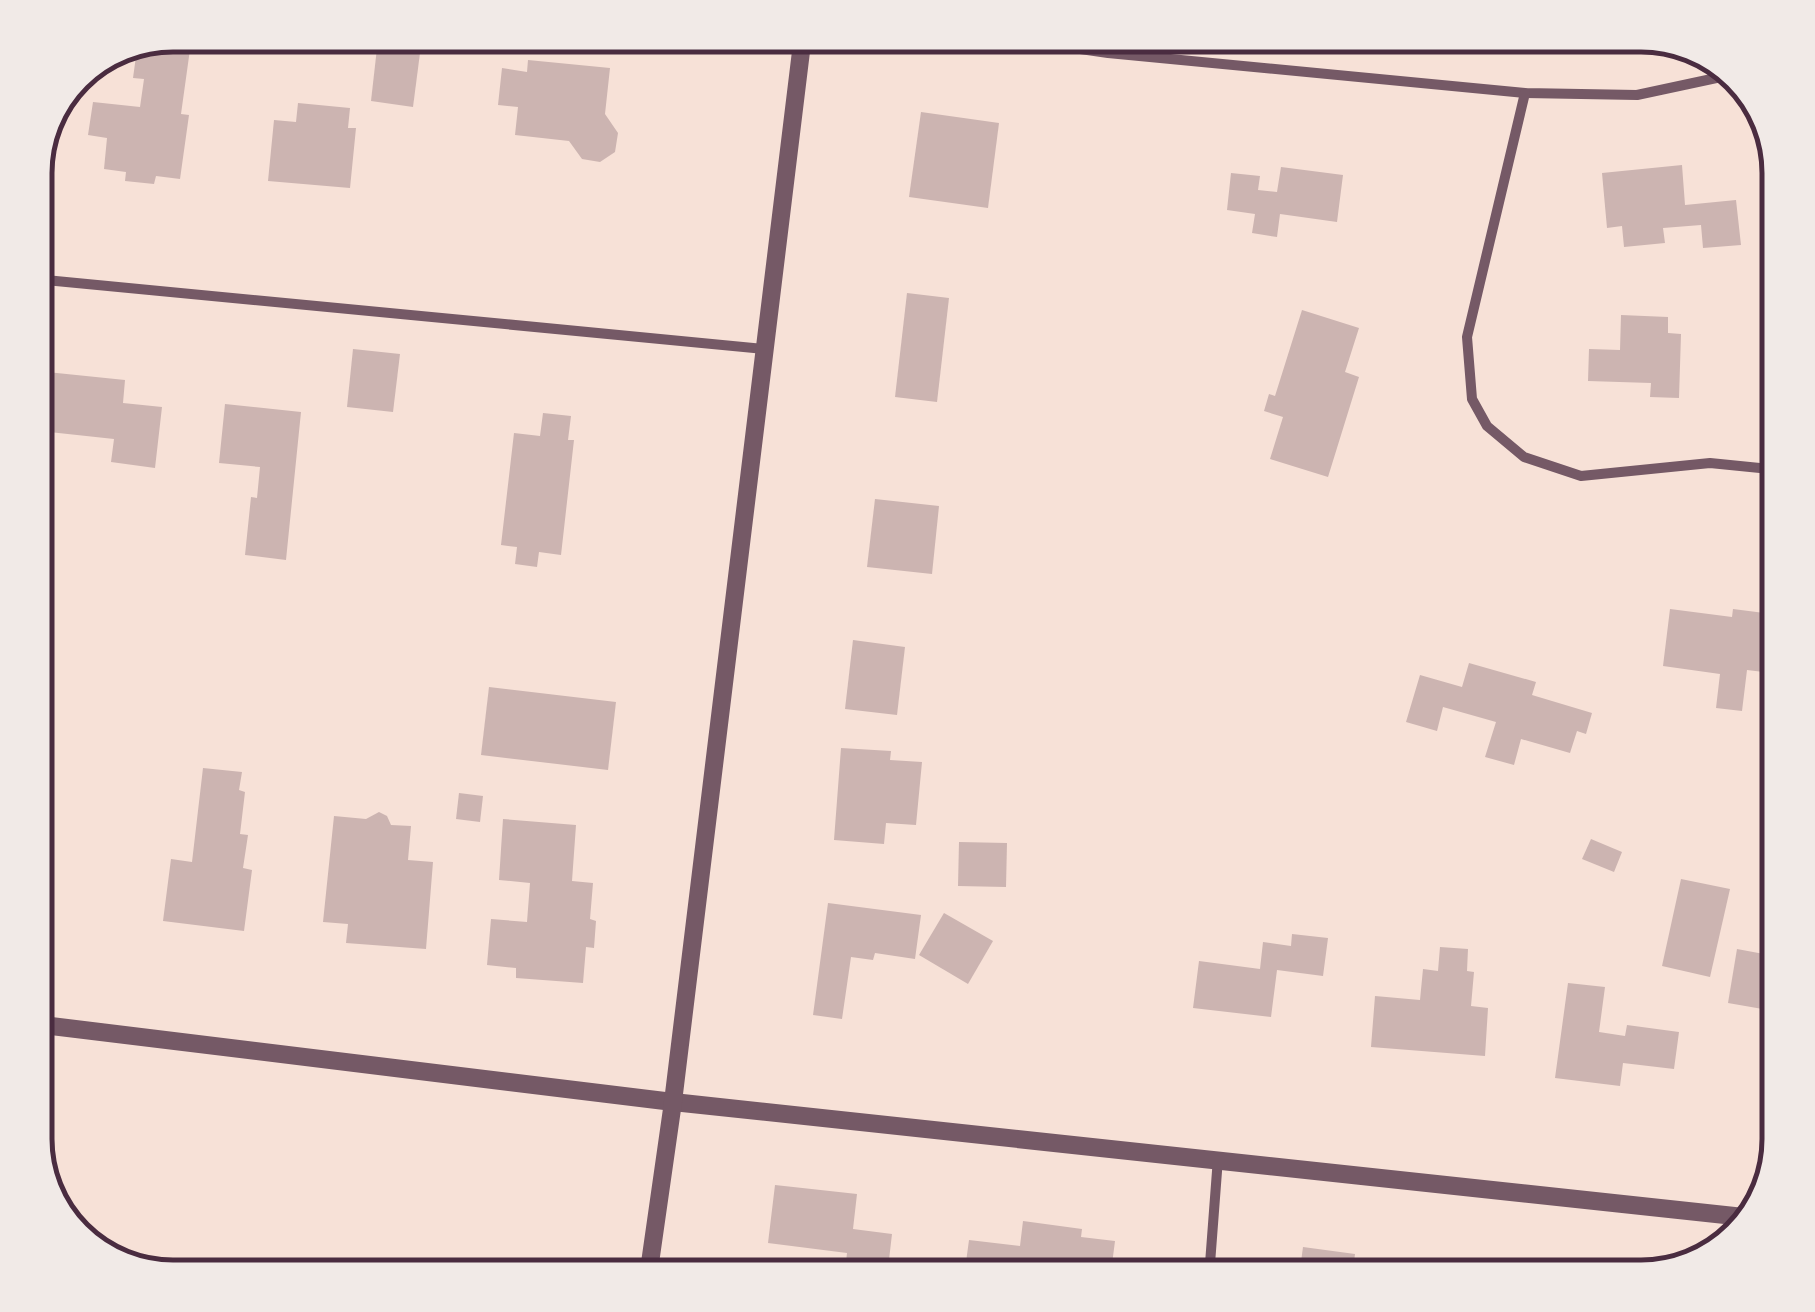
<svg xmlns="http://www.w3.org/2000/svg" width="1815" height="1312" viewBox="0 0 1815 1312" font-family="'DM Sans',sans-serif">
  <style>
    .building { fill: #ccb4b1 }
    .lines { fill: none; stroke-linecap: round; stroke-linejoin: round }
    .minor { stroke: #755966; stroke-width: 10 }
    .tertiary { stroke: #755966; stroke-width: 18 }
    .rim { fill: none; stroke: #4a2c40; stroke-width: 5 }
  </style>
  <rect width="100%" height="100%" fill="#f7e1d7"/>
  <g class="building">
    <path d="M173,35H192L181,114L189,115L180,179L156,176L154,184L125,181L126,172L104,169L107,138L88,135L93,102L140,107L144,79L133,78L137,49Z"/>
    <path d="M377,48L420,53L413,107L371,101Z"/>
    <path d="M528,60L610,68L605,114L618,133L615,152L600,162L582,159L569,141L515,135L518,107L498,105L502,68L527,72Z"/>
    <path d="M298,103L350,108L348,128H356L350,188L268,181L274,120L296,122Z"/>
    <path d="M921,112L999,123L988,208L909,197Z"/>
    <path d="M1682,165L1685,205L1736,200L1741,245L1703,248L1701,225L1663,228L1665,243L1624,247L1622,226L1607,228L1602,173Z"/>
    <path d="M1281,167L1343,175L1337,222L1280,214L1277,237L1252,233L1255,214L1227,210L1231,173L1260,176L1258,190L1277,192Z"/>
    <path d="M907,293L949,298L937,402L895,397Z"/>
    <path d="M1302,310L1359,328L1345,372L1359,377L1328,477L1270,459L1283,417L1264,411L1269,394L1275,396Z"/>
    <path d="M1621,315L1668,317V333L1681,334L1679,398L1650,397L1651,383L1588,381L1589,349L1620,350Z"/>
    <path d="M353,349L400,354L393,412L347,407Z"/>
    <path d="M47,372L125,380L123,403L162,407L155,468L111,462L114,439L40,431Z"/>
    <path d="M225,404L301,412L286,560L245,555L251,497L257,498L260,467L219,463Z"/>
    <path d="M543,413L571,416L568,440H574L561,555L539,552L537,567L515,564L517,547L501,545L514,433L540,436Z"/>
    <path d="M875,499L939,506L932,574L867,567Z"/>
    <path d="M1670,609L1732,617L1733,609L1780,615V674L1747,670L1742,711L1716,708L1720,674L1663,666Z"/>
    <path d="M853,640L905,647L897,715L845,709Z"/>
    <path d="M1469,663L1536,682L1532,695L1592,713L1586,734L1577,731L1570,753L1521,739L1514,765L1485,757L1496,722L1443,707L1437,731L1406,722L1420,675L1462,687Z"/>
    <path d="M489,687L616,702L608,770L481,755Z"/>
    <path d="M841,748L891,751L890,760L922,762L916,825L886,823L884,844L834,840Z"/>
    <path d="M203,768L242,772L239,790L245,792L240,834L248,835L243,868L252,870L244,931L163,921L171,859L192,862Z"/>
    <path d="M459,793L483,796L480,822L456,819Z"/>
    <path d="M379,812L387,816L391,825L411,826L408,860L433,862L426,949L346,943L348,924L323,922L334,816L366,819Z"/>
    <path d="M503,819L576,825L572,881L593,883L590,919L596,921L594,948L586,947L583,983L516,978V968L487,965L491,919L527,922L530,883L499,880Z"/>
    <path d="M1591,839L1622,852L1614,872L1582,859Z"/>
    <path d="M959,842L1007,843L1006,887L958,886Z"/>
    <path d="M1681,879L1730,889L1710,977L1662,966Z"/>
    <path d="M828,903L921,915L915,959L875,953L873,960L851,957L842,1019L813,1015Z"/>
    <path d="M944,913L993,941L968,984L919,955Z"/>
    <path d="M1292,934L1328,938L1323,976L1277,970L1271,1017L1193,1008L1199,961L1260,969L1263,942L1291,946Z"/>
    <path d="M1440,947L1468,949L1467,971L1474,972L1471,1006L1488,1008L1485,1056L1371,1047L1375,996L1420,1000L1423,969L1438,971Z"/>
    <path d="M1737,949L1780,957L1774,1011L1728,1003Z"/>
    <path d="M1568,983L1605,987L1599,1032L1625,1036L1627,1025L1679,1032L1674,1069L1623,1063L1620,1086L1555,1078Z"/>
    <path d="M775,1185L857,1194L853,1229L892,1234L887,1277L845,1271L847,1253L768,1243Z"/>
    <path d="M1023,1221L1082,1229L1081,1237L1115,1241L1111,1272L1074,1268L1073,1277H964L969,1240L1020,1246Z"/>
    <path d="M1303,1247L1355,1254L1352,1277H1299Z"/>
  </g>
  <g class="lines">
    <g class="minor">
      <path d="M984,35L1108,53L1525,93L1637,95L1735,74"/>
      <path d="M1525,93L1467,337L1472,399L1487,426L1524,457L1581,476L1710,463L1780,470"/>
      <path d="M35,279L765,349"/>
      <path d="M1724,1246L1732,1216"/>
      <path d="M1209,1277L1218,1158"/>
    </g>
    <g class="tertiary">
      <path d="M35,1024L673,1102L1753,1218"/>
      <path d="M648,1277L673,1102L803,35"/>
    </g>
  </g>
  <path d="M0 0H1815V1312H0ZM173 52H1641A121 121 0 0 1 1762 173V1139A121 121 0 0 1 1641 1260H173A121 121 0 0 1 52 1139V173A121 121 0 0 1 173 52Z" fill="#f1eae7" fill-rule="evenodd"/>
  <path class="rim" d="M173 52H1641A121 121 0 0 1 1762 173V1139A121 121 0 0 1 1641 1260H173A121 121 0 0 1 52 1139V173A121 121 0 0 1 173 52Z"/>
</svg>
